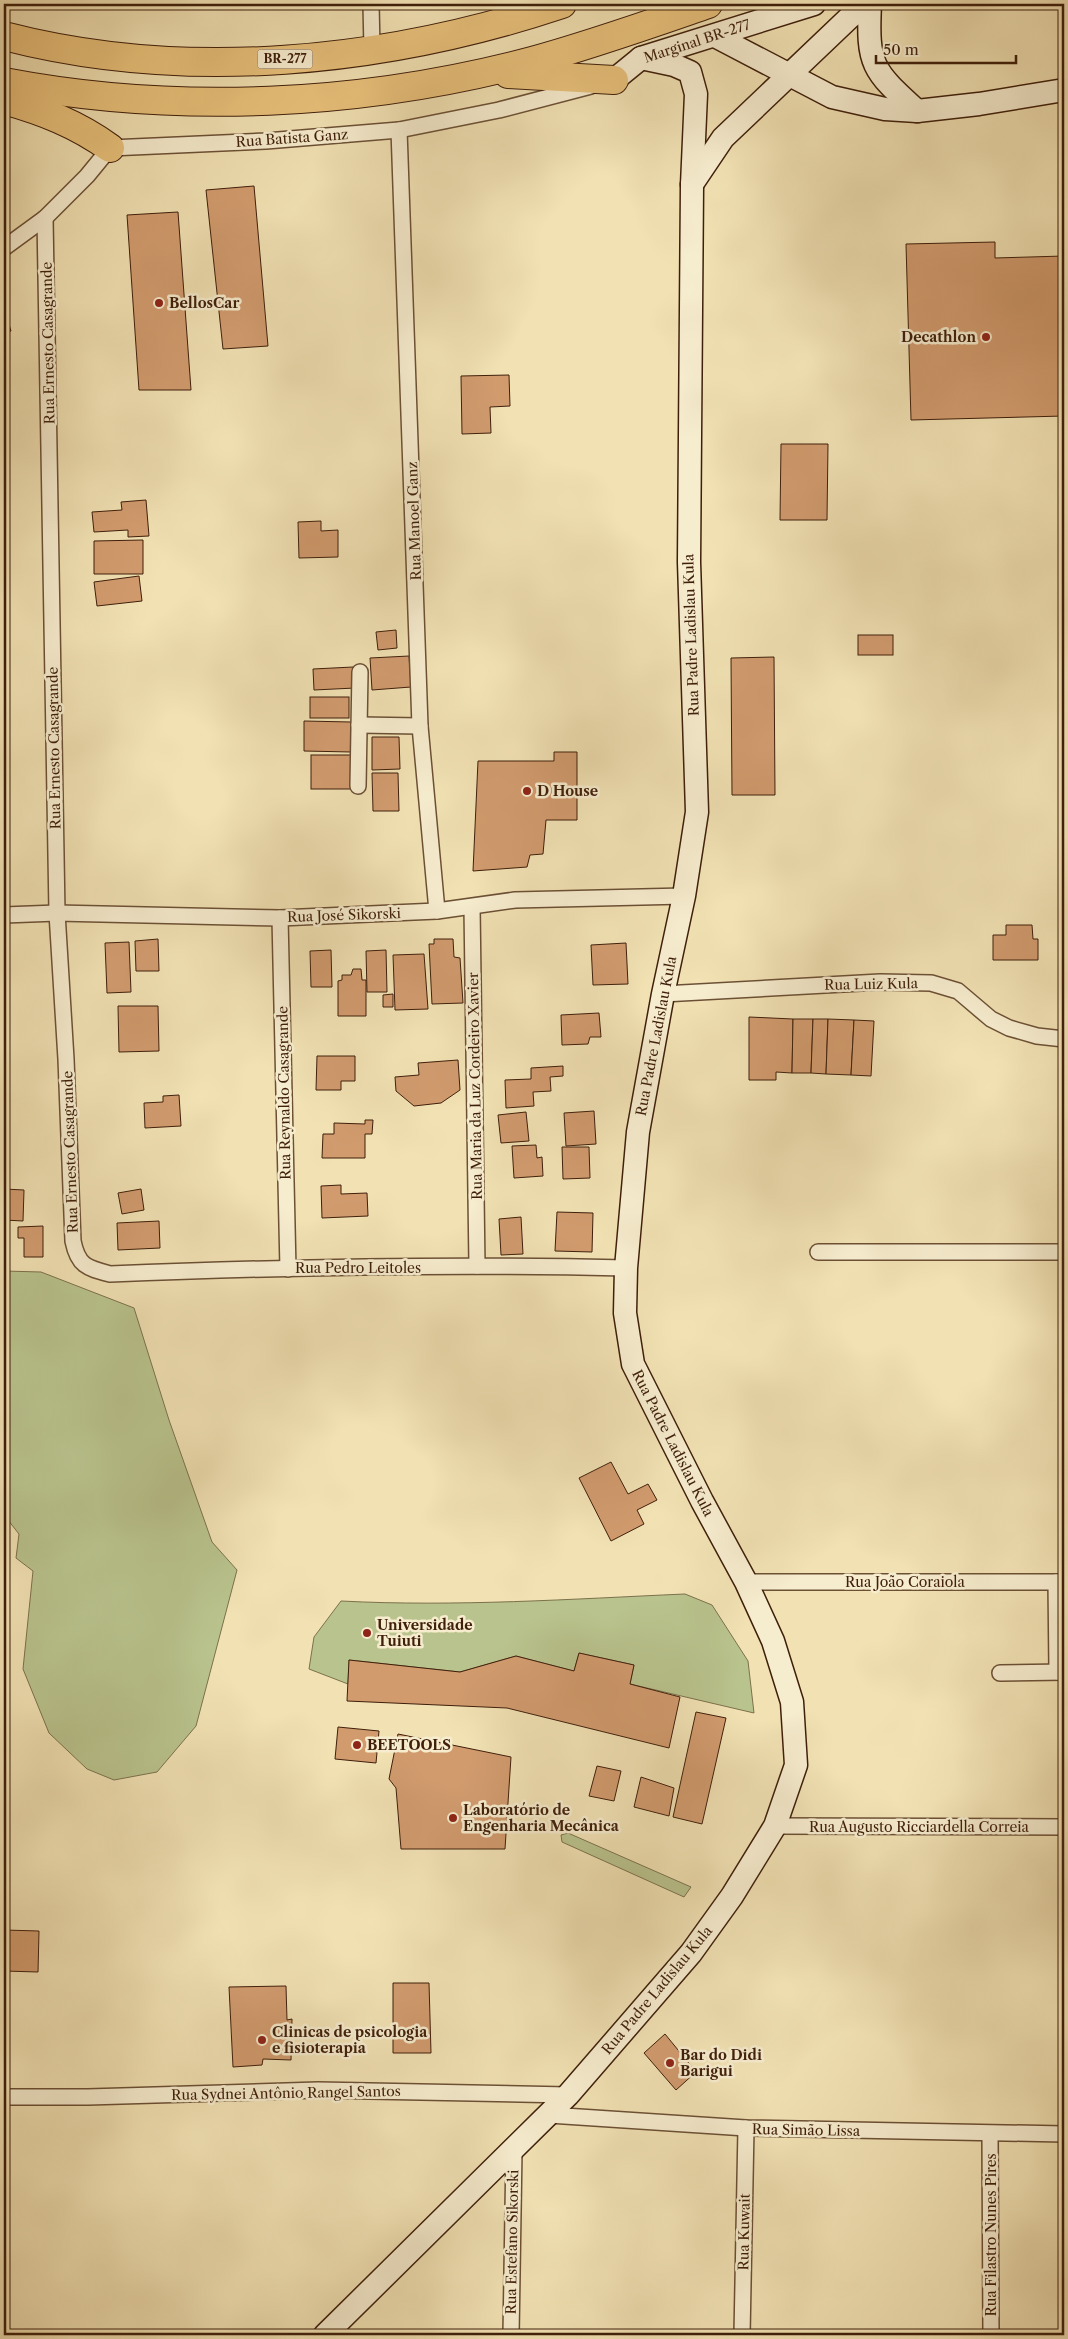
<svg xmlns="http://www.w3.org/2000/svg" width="1068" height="2339" viewBox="0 0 1068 2339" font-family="'Libre Caslon Text',serif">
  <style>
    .green { fill: #b9c38d; stroke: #7c714c }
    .building { fill: #d19b6e; stroke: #3f1f0b }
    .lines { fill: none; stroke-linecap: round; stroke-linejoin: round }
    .street-casing { stroke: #6c5035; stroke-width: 18 }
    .secondary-casing { stroke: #3f1f0b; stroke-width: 25 }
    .highway-casing { stroke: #3f1f0b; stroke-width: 30 }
    .street { stroke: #f6ecce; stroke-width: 15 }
    .secondary { stroke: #f6ecce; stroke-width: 22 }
    .highway { stroke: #e8c07a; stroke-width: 28 }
    .poi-dot { fill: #8f2418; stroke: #f6ecce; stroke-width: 2 }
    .labels { text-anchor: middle; stroke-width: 5; stroke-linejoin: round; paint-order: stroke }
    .shield { fill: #f6ecce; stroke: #765c46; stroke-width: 1 }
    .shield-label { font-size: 12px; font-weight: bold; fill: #3f1f0b }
    .street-label { font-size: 14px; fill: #3f1f0b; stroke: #f6ecce }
    .poi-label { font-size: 14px; font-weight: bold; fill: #3f1f0b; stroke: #f6ecce; text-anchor: start }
  </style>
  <rect width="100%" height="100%" fill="#f1e1b3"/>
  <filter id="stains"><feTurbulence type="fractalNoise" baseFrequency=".004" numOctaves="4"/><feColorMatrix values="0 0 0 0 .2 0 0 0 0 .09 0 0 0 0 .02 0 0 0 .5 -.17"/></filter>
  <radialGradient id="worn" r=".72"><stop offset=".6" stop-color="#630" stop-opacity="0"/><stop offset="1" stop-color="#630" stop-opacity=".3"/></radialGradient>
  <g class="green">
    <path d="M4,1271L41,1272L134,1308L169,1420L212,1542L237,1570L196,1726L157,1772L114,1780L87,1769L49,1733L23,1669L33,1571L16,1558L19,1534L4,1515Z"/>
    <path d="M685,1594L712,1605L748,1661L754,1713L630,1684L634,1665L579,1653L574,1671L516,1656L460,1672L349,1660L348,1684L309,1669L314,1637L341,1601C456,1607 571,1599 685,1594Z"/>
    <path d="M568,1833L691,1887L684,1897L562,1842L561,1835Z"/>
  </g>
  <g class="building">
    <path d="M254,186L268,346L223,349L206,190Z"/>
    <path d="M178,212L191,390H139L127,215Z"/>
    <path d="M995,242V258L1064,256V416L911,420L906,244Z"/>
    <path d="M4,308L11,331L4,333Z"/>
    <path d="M509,375L510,406L490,407L491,433L462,434L461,376Z"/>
    <path d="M781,444H828L827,520H780Z"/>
    <path d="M146,500L149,536L128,537V530L94,532L92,512L122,510L121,502Z"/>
    <path d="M321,521V531L338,530V557L299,558L298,522Z"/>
    <path d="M143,540V574H94V541Z"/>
    <path d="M139,576L142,601L97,606L94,582Z"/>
    <path d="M396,630L397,648L378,650L376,632Z"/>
    <rect x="858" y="635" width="35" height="20"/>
    <path d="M409,656L411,687L372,690L370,658Z"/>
    <path d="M774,657L775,795H732L731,658Z"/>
    <path d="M353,667L355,688L314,690L313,669Z"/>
    <rect x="310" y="697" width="39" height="21"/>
    <path d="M304,721L351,722V752L304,751Z"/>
    <path d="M372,737H399L400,769L372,770Z"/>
    <path d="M554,752H577V820H546L543,854L530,855L527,867L473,871L478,761H554Z"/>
    <rect x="311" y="755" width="40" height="34"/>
    <path d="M372,773H398L399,811H373Z"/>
    <path d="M1006,925H1032L1033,939H1038V960H993V935H1006Z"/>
    <path d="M158,939L159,971H136L135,941Z"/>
    <path d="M434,939H453L454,957L460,958L463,1003L432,1004L429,944H434Z"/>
    <path d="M129,942L131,992L107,993L105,943Z"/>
    <path d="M626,943L628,984L593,985L591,945Z"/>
    <path d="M331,950L332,987H311L310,951Z"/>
    <path d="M386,950L387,992H367L366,951Z"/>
    <path d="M424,954L428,1009L395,1010L393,955Z"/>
    <path d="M353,969H361L362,980H366V1016H338V981L342,980V975H351Z"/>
    <path d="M393,994V1007H383V995Z"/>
    <path d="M4,995H6L7,1020H4Z"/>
    <path d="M118,1006H158L159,1051L119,1052Z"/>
    <path d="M599,1013L601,1037H590L588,1044L562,1045L561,1015Z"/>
    <path d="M749,1017L793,1019L792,1073L776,1072V1080H749Z"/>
    <path d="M793,1019H813L811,1073H792Z"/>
    <path d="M813,1019H828L826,1074L811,1073Z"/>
    <path d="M828,1019L854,1020L851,1075L826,1074Z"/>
    <path d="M854,1020L874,1021L871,1076L851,1075Z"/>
    <path d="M317,1056H355V1081H341V1090H316Z"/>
    <path d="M458,1060L460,1090L441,1103L414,1106L396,1091L395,1077L419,1075L418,1063Z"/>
    <path d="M563,1066V1076L550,1077L551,1091L533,1092L534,1106L506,1108L505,1080L531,1079V1068Z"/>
    <path d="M179,1095L181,1126L145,1128L144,1103L163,1102V1096Z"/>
    <path d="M594,1111L596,1144L566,1146L564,1113Z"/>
    <path d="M526,1112L529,1141L501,1143L498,1115Z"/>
    <path d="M365,1120H373L372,1134H365V1158H322L323,1134H334V1123L365,1124Z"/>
    <path d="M536,1145L537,1158L542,1157L543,1176L514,1178L512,1146Z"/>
    <path d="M562,1147H589L590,1178L563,1179Z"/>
    <path d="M341,1185V1194L367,1193L368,1216L322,1218L321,1186Z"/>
    <path d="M4,1189L24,1190L23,1221L4,1220Z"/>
    <path d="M141,1189L144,1210L122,1214L118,1193Z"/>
    <path d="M557,1212L593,1213L592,1252L555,1251Z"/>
    <path d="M521,1217L523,1254L501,1255L499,1219Z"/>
    <path d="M159,1221L160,1248L118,1250L117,1223Z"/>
    <path d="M43,1226V1257H24V1238H18V1227Z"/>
    <path d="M611,1462L628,1494L648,1484L657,1500L637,1510L644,1524L611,1541L579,1478Z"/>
    <path d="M579,1653L634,1665L630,1684L680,1697L669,1748L507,1708L347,1701L349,1660L460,1672L516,1656L574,1671Z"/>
    <path d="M696,1712L726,1718L702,1824L673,1817Z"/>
    <path d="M338,1727L379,1731L376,1763L335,1759Z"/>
    <path d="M398,1734L511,1757L505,1849H401L396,1788L389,1779Z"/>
    <path d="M597,1766L621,1771L614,1801L589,1796Z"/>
    <path d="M641,1777L674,1788L669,1816L634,1807Z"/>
    <path d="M4,1930L39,1931L38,1972L4,1971Z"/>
    <path d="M393,1983H429L431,2053H393Z"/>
    <path d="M286,1986L287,2020L292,2019L291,2060L263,2059L262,2065L233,2067L229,1987Z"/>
    <path d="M665,2034L696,2072L676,2090L644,2053Z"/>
  </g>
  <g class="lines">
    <defs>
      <g id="street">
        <path d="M371,4L372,49"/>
        <path d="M399,130L420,726L437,911"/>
        <path d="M45,218L57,913L66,1059L73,1241C78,1266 87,1268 110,1274C282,1267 454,1264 626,1268"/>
        <path d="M4,248L45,218L87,176L110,148L266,141L399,130L499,110L591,86"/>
        <path d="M359,725L420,726"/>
        <path d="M358,786L360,672"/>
        <path d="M472,907L477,1266"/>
        <path d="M4,915L57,913L280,918L437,911L515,900L684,896"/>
        <path d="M280,918L288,1269"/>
        <path d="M663,994L880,982L931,983L958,991L991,1019L1009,1028L1037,1036L1064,1039"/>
        <path d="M818,1252H1064"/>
        <path d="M746,1582H1064"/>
        <path d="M1056,1582L1057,1672"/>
        <path d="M1000,1673L1064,1672"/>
        <path d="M775,1826L1064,1827"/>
        <path d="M4,2097H88L318,2090L568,2095"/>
        <path d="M549,2115L746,2128L1064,2134"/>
        <path d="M990,2134L991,2335"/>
        <path d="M511,2335L514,2150"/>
        <path d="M742,2335L746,2128"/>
      </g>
      <g id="secondary">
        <path d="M870,4C867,65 872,70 917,111"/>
        <path d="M715,36L832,97L885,109L917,111L979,104L1064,90"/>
        <path d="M614,80L641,58L814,4"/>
        <path d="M692,184L723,138L850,17L868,4"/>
        <path d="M325,2335L568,2095L691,1953L732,1896L775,1826L796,1765L792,1702L773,1641L746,1582L702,1501L633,1364L625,1313L626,1268L638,1132L663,994L684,896L697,812L689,562L692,185L696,94L690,72L674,65L641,58"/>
      </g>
      <g id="highway">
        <path d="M4,36C186,83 385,63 562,4"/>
        <path d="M508,74L614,80"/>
        <path d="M4,82C177,115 362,106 532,61C591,45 650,24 708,4"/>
        <path d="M4,100C43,111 77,124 110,148"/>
      </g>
    </defs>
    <use href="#street" class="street-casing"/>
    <use href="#secondary" class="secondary-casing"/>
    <use href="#highway" class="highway-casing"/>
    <use href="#street" class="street"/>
    <use href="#secondary" class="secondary"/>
    <use href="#highway" class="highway"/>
  </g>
  <g class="poi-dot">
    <circle cx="159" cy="303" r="5"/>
    <circle cx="986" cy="337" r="5"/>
    <circle cx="527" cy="791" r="5"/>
    <circle cx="367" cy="1633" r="5"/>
    <circle cx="357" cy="1745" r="5"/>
    <circle cx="453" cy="1818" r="5"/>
    <circle cx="262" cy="2040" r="5"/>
    <circle cx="670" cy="2063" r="5"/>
  </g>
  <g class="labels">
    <rect class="shield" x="257.5" y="49.5" width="55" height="19" rx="4"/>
    <g class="shield-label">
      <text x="285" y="63">BR-277</text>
    </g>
    <g class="street-label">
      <text transform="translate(697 41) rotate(-18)" y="5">Marginal BR-277</text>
      <text transform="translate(292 138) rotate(-4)" y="5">Rua Batista Ganz</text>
      <text transform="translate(48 343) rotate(-91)" y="5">Rua Ernesto Casagrande</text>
      <text transform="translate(414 521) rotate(-92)" y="5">Rua Manoel Ganz</text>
      <text transform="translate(691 635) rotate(-92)" y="5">Rua Padre Ladislau Kula</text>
      <text transform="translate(54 748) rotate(-91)" y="5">Rua Ernesto Casagrande</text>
      <text transform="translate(344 915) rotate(-2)" y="5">Rua José Sikorski</text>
      <text transform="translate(871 984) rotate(-1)" y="5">Rua Luiz Kula</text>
      <text transform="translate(656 1036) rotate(-79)" y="5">Rua Padre Ladislau Kula</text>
      <text transform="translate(475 1086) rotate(-91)" y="5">Rua Maria da Luz Cordeiro Xavier</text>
      <text transform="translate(284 1093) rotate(-91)" y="5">Rua Reynaldo Casagrande</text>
      <text transform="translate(70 1152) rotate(-92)" y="5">Rua Ernesto Casagrande</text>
      <text x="358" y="1273">Rua Pedro Leitoles</text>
      <text transform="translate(673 1443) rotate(63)" y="5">Rua Padre Ladislau Kula</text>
      <text x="905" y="1587">Rua João Coraiola</text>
      <text x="919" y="1832">Rua Augusto Ricciardella Correia</text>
      <text transform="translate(657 1990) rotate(-50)" y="5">Rua Padre Ladislau Kula</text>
      <text transform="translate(286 2093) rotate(-1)" y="5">Rua Sydnei Antônio Rangel Santos</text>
      <text transform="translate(806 2130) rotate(1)" y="5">Rua Simão Lissa</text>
      <text transform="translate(744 2232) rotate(-89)" y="5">Rua Kuwait</text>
      <text transform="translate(991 2235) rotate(-90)" y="5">Rua Filastro Nunes Pires</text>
      <text transform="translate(512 2242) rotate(-89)" y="5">Rua Estefano Sikorski</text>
    </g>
    <g class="poi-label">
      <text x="169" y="308">BellosCar</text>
      <text x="976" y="342" text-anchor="end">Decathlon</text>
      <text x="537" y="796">D House</text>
      <text x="377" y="1630">Universidade<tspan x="377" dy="16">Tuiuti</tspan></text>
      <text x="367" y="1750">BEETOOLS</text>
      <text x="463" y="1815">Laboratório de<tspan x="463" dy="16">Engenharia Mecânica</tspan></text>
      <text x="272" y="2037">Clinicas de psicologia<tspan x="272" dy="16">e fisioterapia</tspan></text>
      <text x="680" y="2060">Bar do Didi<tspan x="680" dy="16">Barigui</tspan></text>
    </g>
  </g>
  <rect width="1068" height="2339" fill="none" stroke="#f1e1b3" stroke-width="20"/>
  <rect x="5" y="5" width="1058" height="2329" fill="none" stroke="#3f1f0b" stroke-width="2.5"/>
  <rect x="10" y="10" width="1048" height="2319" fill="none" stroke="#3f1f0b"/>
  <path d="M876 55v8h140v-8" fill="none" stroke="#3f1f0b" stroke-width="2.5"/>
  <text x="883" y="55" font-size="15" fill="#3f1f0b" stroke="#f6ecce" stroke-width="4" paint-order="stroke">50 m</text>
  <rect width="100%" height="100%" filter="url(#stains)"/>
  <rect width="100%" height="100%" fill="url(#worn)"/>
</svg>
